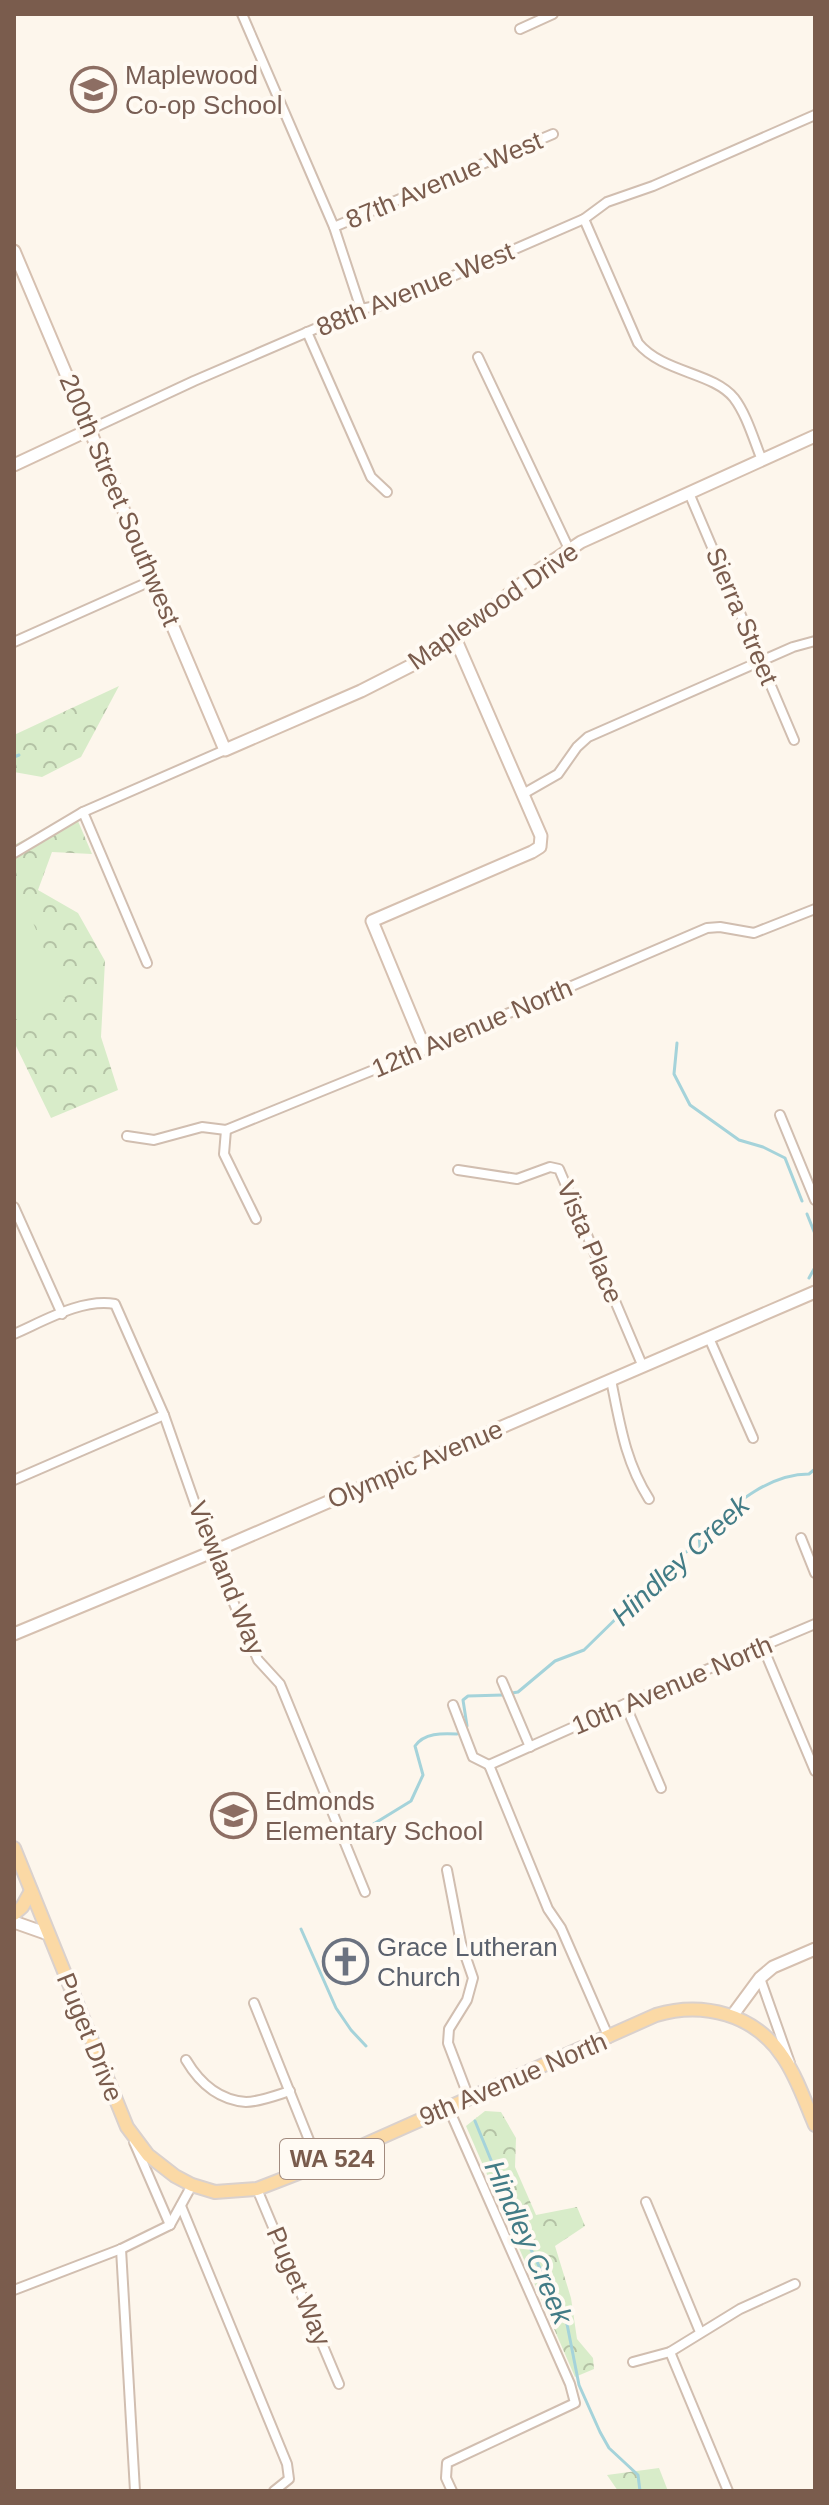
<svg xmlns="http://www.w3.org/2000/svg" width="829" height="2505" viewBox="0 0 829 2505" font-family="Arial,sans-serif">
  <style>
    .forest { fill: url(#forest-crowns) }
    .park { fill: #d8ecc9 }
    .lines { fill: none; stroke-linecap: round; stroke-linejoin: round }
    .stream { stroke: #a5d3da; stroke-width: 3 }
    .street-casing { stroke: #d1beb0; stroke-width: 12 }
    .secondary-casing { stroke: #d6c0b0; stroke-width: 15 }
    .primary-casing { stroke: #dad1cd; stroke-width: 16 }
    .street { stroke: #fff; stroke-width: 8 }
    .secondary { stroke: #fff; stroke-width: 11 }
    .primary { stroke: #fbd9a5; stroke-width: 12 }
    .labels { text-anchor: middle; stroke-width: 8; stroke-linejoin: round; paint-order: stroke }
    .shield { fill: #fffaf3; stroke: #a28b7f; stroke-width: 2 }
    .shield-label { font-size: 24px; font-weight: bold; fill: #7a5c4d }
    .education-label { font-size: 26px; fill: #785e54; stroke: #fffaf3; text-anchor: start }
    .street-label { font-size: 26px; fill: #7a5c4d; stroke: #fffaf3 }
    .worship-label { font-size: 26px; fill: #5b616d; stroke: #fffaf3; text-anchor: start }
    .water-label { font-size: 28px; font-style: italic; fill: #437c86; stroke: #fffaf3 }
  </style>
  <defs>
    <pattern id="forest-crowns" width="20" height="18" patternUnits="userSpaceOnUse" patternTransform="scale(2)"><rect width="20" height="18" fill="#d8ecc9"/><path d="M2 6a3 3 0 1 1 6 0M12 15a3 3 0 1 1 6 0" fill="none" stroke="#b4c2a5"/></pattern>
  </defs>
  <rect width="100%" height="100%" fill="#fdf6ec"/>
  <g class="forest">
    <path d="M119,686L81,757L42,777L14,772V735Z"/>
    <path d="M75,814L92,854L52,852L38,890L78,913L105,961L101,1037L118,1090L51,1118L16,1046L14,845Z"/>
    <path d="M485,2111L501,2112L516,2138L515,2167L536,2215L577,2207L585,2226L555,2246L571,2298L577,2339L593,2358L594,2369L575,2377L466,2126Z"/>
    <path d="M659,2468L668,2491H618L607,2475Z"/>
  </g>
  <path class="park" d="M14,877L65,999L14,1020Z"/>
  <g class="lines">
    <g class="stream">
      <path d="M14,757L19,755"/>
      <path d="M677,1043L674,1074L690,1105L739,1140L763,1147L785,1158L802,1201"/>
      <path d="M807,1214L815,1234"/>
      <path d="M809,1278L814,1269"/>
      <path d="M512,1693L518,1692L555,1661L584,1650L680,1556L689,1550L697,1552L700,1548L699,1535C731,1508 766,1474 809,1474L815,1469"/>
      <path d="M467,1726L463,1700L468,1696L503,1695"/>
      <path d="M357,1839L367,1828L411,1801L423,1775L415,1746C424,1733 442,1733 457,1734"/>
      <path d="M301,1929L336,2008L351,2030L366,2046"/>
      <path d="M475,2121L509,2204L567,2324L579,2385L600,2432L609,2448L638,2475L640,2491"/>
    </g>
    <defs>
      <g id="street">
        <path d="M242,14L334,227L361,309"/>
        <path d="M520,29L553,14"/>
        <path d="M584,219L638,343C663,373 713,372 734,398C747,415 754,441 762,460"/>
        <path d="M334,227L553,134"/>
        <path d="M307,332L371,477L387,492"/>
        <path d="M478,357L569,549"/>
        <path d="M91,429L194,381L361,309L391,303L584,219L607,202L653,186L815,115"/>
        <path d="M689,493L794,740"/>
        <path d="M14,642L153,580"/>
        <path d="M523,794L558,774L577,747L588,737L793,647L815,641"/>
        <path d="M83,812L147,963"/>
        <path d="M14,853L83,812L225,750"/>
        <path d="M780,1115L815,1200"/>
        <path d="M226,1130L224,1154L256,1219"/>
        <path d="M127,1136L154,1140L202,1127L226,1130L425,1049L707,928L720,927L754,933L815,909"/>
        <path d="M458,1170L517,1179L550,1167L559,1169L643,1367"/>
        <path d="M14,1207L62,1314"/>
        <path d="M14,1334C44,1321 82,1298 115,1304L164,1415L212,1552L258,1660L280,1684L365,1892"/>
        <path d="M709,1338L753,1438"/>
        <path d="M611,1380C620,1424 625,1461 649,1499"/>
        <path d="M14,1480L164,1415"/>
        <path d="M801,1538L815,1573"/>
        <path d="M762,1645L815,1771"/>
        <path d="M502,1681L530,1747"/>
        <path d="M625,1704L661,1788"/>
        <path d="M453,1705L473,1757L489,1765"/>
        <path d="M489,1765L625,1704L815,1624"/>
        <path d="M489,1765L548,1909L561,1928L609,2038"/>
        <path d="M447,1870L461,1943L473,1978L467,2000L449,2029L448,2043L469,2098"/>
        <path d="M760,1978L790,2063"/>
        <path d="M254,2003L319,2165"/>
        <path d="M186,2060C199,2082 218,2100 246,2102C259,2102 277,2095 290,2091"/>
        <path d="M448,2107L570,2384L575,2403L447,2463L446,2478L452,2491"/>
        <path d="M134,2142L170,2225"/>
        <path d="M257,2189L339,2384"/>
        <path d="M646,2202L700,2332"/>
        <path d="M181,2206L287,2464L289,2479L274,2491"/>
        <path d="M121,2249L135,2491"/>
        <path d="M14,2290L121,2249L170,2225L192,2185"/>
        <path d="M670,2352L728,2491"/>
        <path d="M633,2362L670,2352L740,2309L795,2284"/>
      </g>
      <g id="secondary">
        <path d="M14,251L225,750L361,691L418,662L455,638L536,572L581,542L815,436"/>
        <path d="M14,465L91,429"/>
        <path d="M425,1049L372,921L532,852L540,847L541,836L455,638"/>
        <path d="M14,1634L212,1552L815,1292"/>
        <path d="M14,1922L48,1934"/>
        <path d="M732,2016L760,1978L773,1967L815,1949"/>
      </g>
      <g id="primary">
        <path d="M14,1848L127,2127L148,2155L175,2176L192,2185L215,2192L257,2189L319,2165L656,2015C703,2001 755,2014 783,2057C797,2077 805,2102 815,2125"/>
        <path d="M14,1914L22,1907L31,1891"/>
      </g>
    </defs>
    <use href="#street" class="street-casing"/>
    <use href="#secondary" class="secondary-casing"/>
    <use href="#primary" class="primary-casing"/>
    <use href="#street" class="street"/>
    <use href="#secondary" class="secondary"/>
    <use href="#primary" class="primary"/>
  </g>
  <defs>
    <symbol id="school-ring" viewBox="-11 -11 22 22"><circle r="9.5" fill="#fffaf3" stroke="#8d6e63" stroke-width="1.5"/><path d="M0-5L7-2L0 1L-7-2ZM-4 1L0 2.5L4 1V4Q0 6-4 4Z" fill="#8d6e63"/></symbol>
    <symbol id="church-ring" viewBox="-11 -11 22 22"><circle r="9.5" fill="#fffaf3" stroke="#6b7280" stroke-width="1.5"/><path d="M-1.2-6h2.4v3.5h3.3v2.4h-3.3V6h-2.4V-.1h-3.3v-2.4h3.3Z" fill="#6b7280"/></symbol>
  </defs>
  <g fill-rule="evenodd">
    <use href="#school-ring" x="68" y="64" width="51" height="51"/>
    <use href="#school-ring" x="208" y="1790" width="51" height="51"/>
    <use href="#church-ring" x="320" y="1936" width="51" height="51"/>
  </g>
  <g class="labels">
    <rect class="shield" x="280" y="2139" width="104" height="40" rx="6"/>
    <g class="shield-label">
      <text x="332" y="2167">WA 524</text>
    </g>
    <g class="education-label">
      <text x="125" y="84">Maplewood<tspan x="125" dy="30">Co-op School</tspan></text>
      <text x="265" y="1810">Edmonds<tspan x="265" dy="30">Elementary School</tspan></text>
    </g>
    <g class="street-label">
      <text transform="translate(444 180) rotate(-23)" y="9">87th Avenue West</text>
      <text transform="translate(415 289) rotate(-22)" y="9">88th Avenue West</text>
      <text transform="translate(120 500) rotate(67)" y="9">200th Street Southwest</text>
      <text transform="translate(493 606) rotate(-35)" y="9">Maplewood Drive</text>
      <text transform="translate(742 616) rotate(67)" y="9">Sierra Street</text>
      <text transform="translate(472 1028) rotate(-23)" y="9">12th Avenue North</text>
      <text transform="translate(590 1242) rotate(67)" y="9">Vista Place</text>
      <text transform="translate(415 1464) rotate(-23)" y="9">Olympic Avenue</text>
      <text transform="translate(227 1578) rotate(68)" y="9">Viewland Way</text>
      <text transform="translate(672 1685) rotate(-23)" y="9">10th Avenue North</text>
      <text transform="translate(90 2037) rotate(68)" y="9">Puget Drive</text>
      <text transform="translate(513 2079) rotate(-23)" y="9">9th Avenue North</text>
      <text transform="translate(299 2286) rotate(67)" y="9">Puget Way</text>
    </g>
    <g class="worship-label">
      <text x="377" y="1956">Grace Lutheran<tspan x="377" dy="30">Church</tspan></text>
    </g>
    <g class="water-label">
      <text transform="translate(680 1560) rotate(-43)" y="10">Hindley Creek</text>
      <text transform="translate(529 2242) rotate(66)" y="10">Hindley Creek</text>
    </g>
  </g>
  <rect width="829" height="2505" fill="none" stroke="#7a5c4d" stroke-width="32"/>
</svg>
